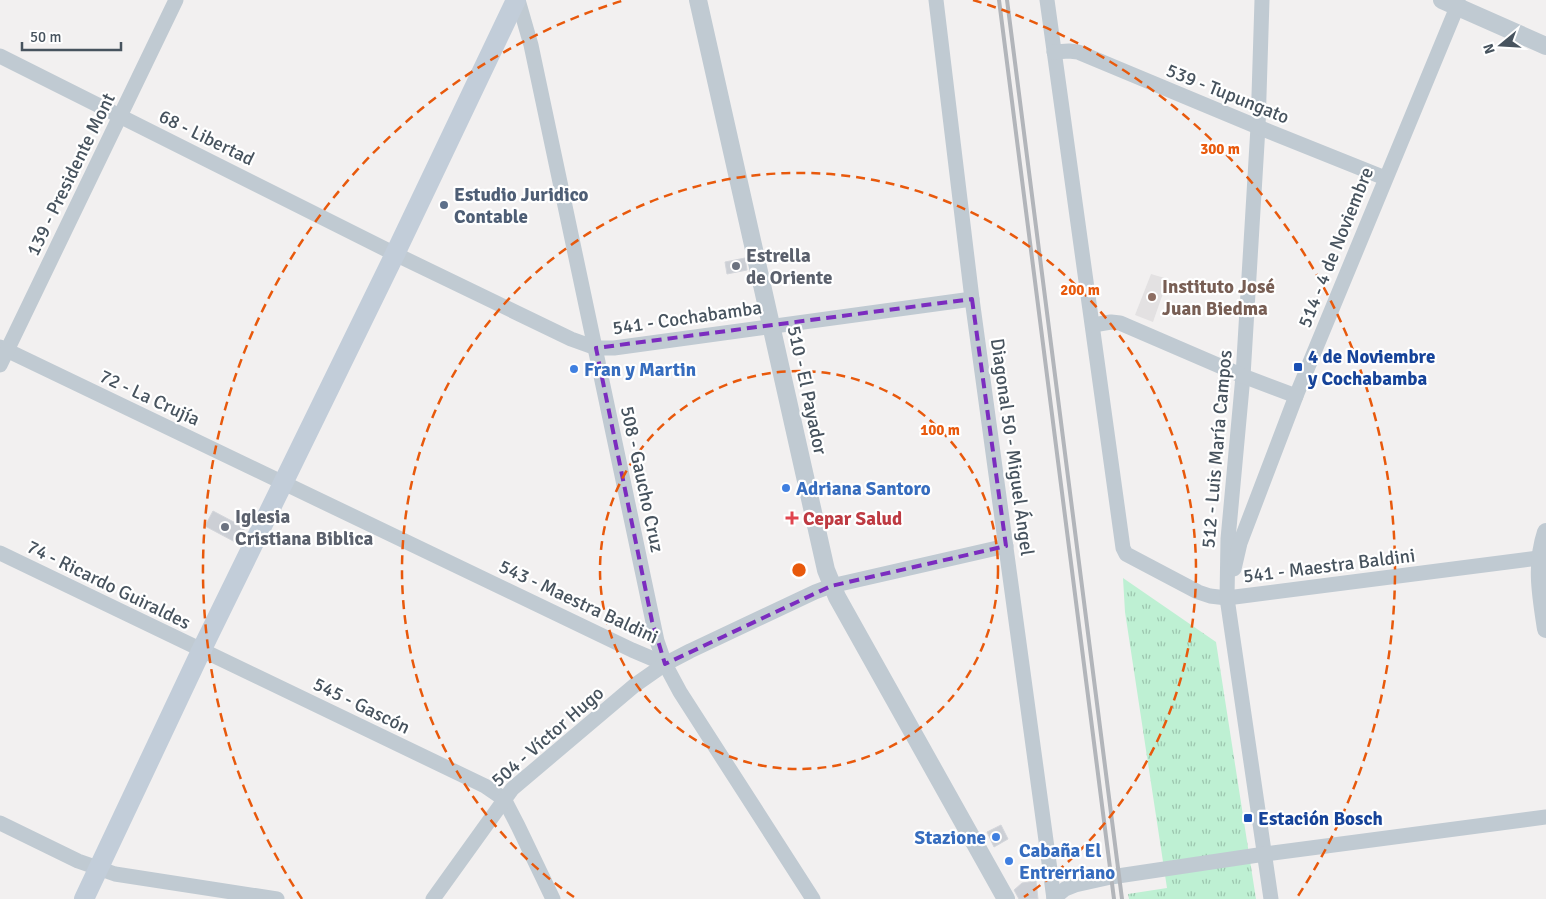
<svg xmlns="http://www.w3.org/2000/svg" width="1546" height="899" viewBox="0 0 1546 899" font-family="Signika,sans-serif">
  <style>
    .education { fill: #e3e1e2 }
    .grass { fill: url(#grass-tufts) }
    .building { fill: #cccfd5; stroke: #d4d6db }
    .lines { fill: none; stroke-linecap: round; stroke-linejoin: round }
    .minor { stroke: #c0cad2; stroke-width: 15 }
    .tertiary { stroke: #c0cad2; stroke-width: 18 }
    .secondary { stroke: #c2cdd9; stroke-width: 20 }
    .rail { stroke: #b2b5ba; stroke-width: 4 }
    .marked { fill: none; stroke: #7b2cbf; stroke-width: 4; stroke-dasharray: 10 6; stroke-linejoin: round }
    .ring { fill: none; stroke: #e8590c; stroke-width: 2.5; stroke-dasharray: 9 6 }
    .service-dot { fill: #5c6f8a; stroke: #fff; stroke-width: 2 }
    .worship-dot { fill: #6b7280; stroke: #fff; stroke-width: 2 }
    .education-dot { fill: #8d6e63; stroke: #fff; stroke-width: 2 }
    .transit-dot { fill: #1a4fb4; stroke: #fff; stroke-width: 2 }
    .shop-dot { fill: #3f7fe0; stroke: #fff; stroke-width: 2 }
    .health-dot { fill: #e0444e; stroke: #fff; stroke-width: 2 }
    .labels { text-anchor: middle; stroke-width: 4.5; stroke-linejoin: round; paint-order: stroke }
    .street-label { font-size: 19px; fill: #47535e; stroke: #fff }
    .service-label { font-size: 19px; font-weight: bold; fill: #4e5e75; stroke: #fff; text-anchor: start }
    .worship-label { font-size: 19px; font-weight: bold; fill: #5b616d; stroke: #fff; text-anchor: start }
    .education-label { font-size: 19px; font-weight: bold; fill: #785e54; stroke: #fff; text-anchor: start }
    .transit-label { font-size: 19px; font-weight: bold; fill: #164399; stroke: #fff; text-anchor: start }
    .shop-label { font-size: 19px; font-weight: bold; fill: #366cbe; stroke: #fff; text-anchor: start }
    .health-label { font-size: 19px; font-weight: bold; fill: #be3a42; stroke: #fff; text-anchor: start }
    .centre { fill: #e8590c; stroke: #fff; stroke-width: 2.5 }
    .ring-label { font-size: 15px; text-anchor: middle; font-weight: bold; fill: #e8590c; stroke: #fff; stroke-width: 4.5; stroke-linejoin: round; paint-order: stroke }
  </style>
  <defs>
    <pattern id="grass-tufts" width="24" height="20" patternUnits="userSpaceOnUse" patternTransform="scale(1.25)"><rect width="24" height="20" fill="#bef0d3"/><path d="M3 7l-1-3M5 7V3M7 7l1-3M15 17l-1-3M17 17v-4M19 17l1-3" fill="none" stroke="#9cc5ae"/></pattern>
  </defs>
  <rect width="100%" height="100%" fill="#f2f0f0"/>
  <path class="education" d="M1151,274L1168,279L1153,322L1135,315Z"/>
  <path class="grass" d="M1123,578L1216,642L1256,899H1129L1128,894L1167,888L1125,612Z"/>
  <g class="building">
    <path d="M745,258L747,270L727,274L725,262Z"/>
    <path d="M213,511L245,528L237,543L205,526Z"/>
    <path d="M1001,825L1008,839L994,847L987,832Z"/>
    <path d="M1036,881L1038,899H1019L1014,890L1022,883Z"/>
  </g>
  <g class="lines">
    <g class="minor">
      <path d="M518,0L531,45L657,641L665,664L680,692L813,899"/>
      <path d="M936,0L972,299L1054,899"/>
      <path d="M1047,0L1123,548L1126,554L1198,592L1210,596L1227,598L1546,557"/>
      <path d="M1262,0L1258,127L1243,376L1228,539L1227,598L1271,899"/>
      <path d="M1054,52L1069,51L1078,52L1258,127L1385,178"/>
      <path d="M0,56L395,254L571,339L596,348H614L972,299"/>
      <path d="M1093,325L1111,322L1120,323L1243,376L1296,396"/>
      <path d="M0,347L632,650L665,664"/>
      <path d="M0,365L176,0"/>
      <path d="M0,553L485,786L504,799L518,826L553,899"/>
      <path d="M1234,569L1240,543L1296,396L1457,7L1458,0"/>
      <path d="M0,823L78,861L115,874L277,899"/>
      <path d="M1054,898L1065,889L1075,885L1111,877L1265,854L1546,817"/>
      <path d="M433,899L512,789L635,685L665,664L690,651L815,592L831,586L1006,546"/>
    </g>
    <g class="tertiary">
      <path d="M698,0L826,570L837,597L1006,899"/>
      <path d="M1442,0L1546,46"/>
      <path d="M1546,532C1535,565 1541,596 1546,629"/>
    </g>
    <path class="secondary" d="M84,899L201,651L395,254L516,0"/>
    <g class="rail">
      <path d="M999,0L1114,899"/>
      <path d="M1007,0L1122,899"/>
    </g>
  </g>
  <path class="marked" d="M972,299L1006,546L831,586L665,664L652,621L596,348Z"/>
  <g class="ring">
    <circle cx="799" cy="570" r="199"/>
    <path d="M574 897A397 397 0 1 1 1024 897"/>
    <path d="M302 899A596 596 0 0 1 625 0M973 0A596 596 0 0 1 1296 899"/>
  </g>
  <circle class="service-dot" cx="444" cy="205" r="5"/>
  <g class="worship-dot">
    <circle cx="736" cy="266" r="5"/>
    <circle cx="225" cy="527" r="5"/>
  </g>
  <circle class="education-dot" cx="1152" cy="297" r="5"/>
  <g class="transit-dot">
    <rect x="1293" y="362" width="10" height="10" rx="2.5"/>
    <rect x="1243" y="813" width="10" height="10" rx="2.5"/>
  </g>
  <g class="shop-dot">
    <circle cx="574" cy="369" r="5"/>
    <circle cx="786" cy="488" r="5"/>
    <circle cx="996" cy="837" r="5"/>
    <circle cx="1009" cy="861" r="5"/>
  </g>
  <path class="health-dot" d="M789.5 510.5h5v5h5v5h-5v5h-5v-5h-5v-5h5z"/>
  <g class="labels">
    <g class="street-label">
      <text transform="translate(1228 93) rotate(22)" y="7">539 - Tupungato</text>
      <text transform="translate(207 137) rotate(26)" y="7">68 - Libertad</text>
      <text transform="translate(70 174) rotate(-64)" y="7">139 - Presidente Mont</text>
      <text transform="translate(1335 247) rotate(-68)" y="7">514 - 4 de Noviembre</text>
      <text transform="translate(687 317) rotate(-8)" y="7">541 - Cochabamba</text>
      <text transform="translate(808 390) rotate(78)" y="7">510 - El Payador</text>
      <text transform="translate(150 397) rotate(25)" y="7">72 - La Crujía</text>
      <text transform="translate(1013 447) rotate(82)" y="7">Diagonal 50 - Miguel Ángel</text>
      <text transform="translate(1216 449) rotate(-85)" y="7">512 - Luis María Campos</text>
      <text transform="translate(643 479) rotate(78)" y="7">508 - Gaucho Cruz</text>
      <text transform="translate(1329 565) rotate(-7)" y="7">541 - Maestra Baldini</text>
      <text transform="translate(109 584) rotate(26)" y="7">74 - Ricardo Guiraldes</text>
      <text transform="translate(579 601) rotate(25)" y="7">543 - Maestra Baldini</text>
      <text transform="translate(362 705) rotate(26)" y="7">545 - Gascón</text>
      <text transform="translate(547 736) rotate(-41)" y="7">504 - Víctor Hugo</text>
    </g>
    <g class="service-label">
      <text x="454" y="201">Estudio Juridico<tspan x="454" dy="22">Contable</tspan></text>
    </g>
    <g class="worship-label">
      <text x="746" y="262">Estrella<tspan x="746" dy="22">de Oriente</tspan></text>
      <text x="235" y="523">Iglesia<tspan x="235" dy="22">Cristiana Biblica</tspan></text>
    </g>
    <g class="education-label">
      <text x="1162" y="293">Instituto José<tspan x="1162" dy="22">Juan Biedma</tspan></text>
    </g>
    <g class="transit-label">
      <text x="1308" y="363">4 de Noviembre<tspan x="1308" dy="22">y Cochabamba</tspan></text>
      <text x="1258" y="825">Estación Bosch</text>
    </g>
    <g class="shop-label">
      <text x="584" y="376">Fran y Martin</text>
      <text x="796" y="495">Adriana Santoro</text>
      <text x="986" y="844" text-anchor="end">Stazione</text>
      <text x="1019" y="857">Cabaña El<tspan x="1019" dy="22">Entrerriano</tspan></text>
    </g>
    <g class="health-label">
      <text x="803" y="525">Cepar Salud</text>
    </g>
  </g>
  <circle cx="799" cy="570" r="8" class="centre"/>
  <g class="ring-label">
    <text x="1220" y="154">300 m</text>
    <text x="1080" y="295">200 m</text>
    <text x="940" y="435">100 m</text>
  </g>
  <g transform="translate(1501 45) rotate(252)" stroke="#ffffff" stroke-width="4" paint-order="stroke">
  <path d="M0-4L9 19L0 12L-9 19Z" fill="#47535e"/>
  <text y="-8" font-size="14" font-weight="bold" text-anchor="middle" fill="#47535e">N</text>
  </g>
  <path d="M22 42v8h99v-8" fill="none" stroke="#47535e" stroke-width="2.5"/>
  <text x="30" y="42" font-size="15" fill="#47535e" stroke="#ffffff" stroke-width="4" paint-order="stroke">50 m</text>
</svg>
